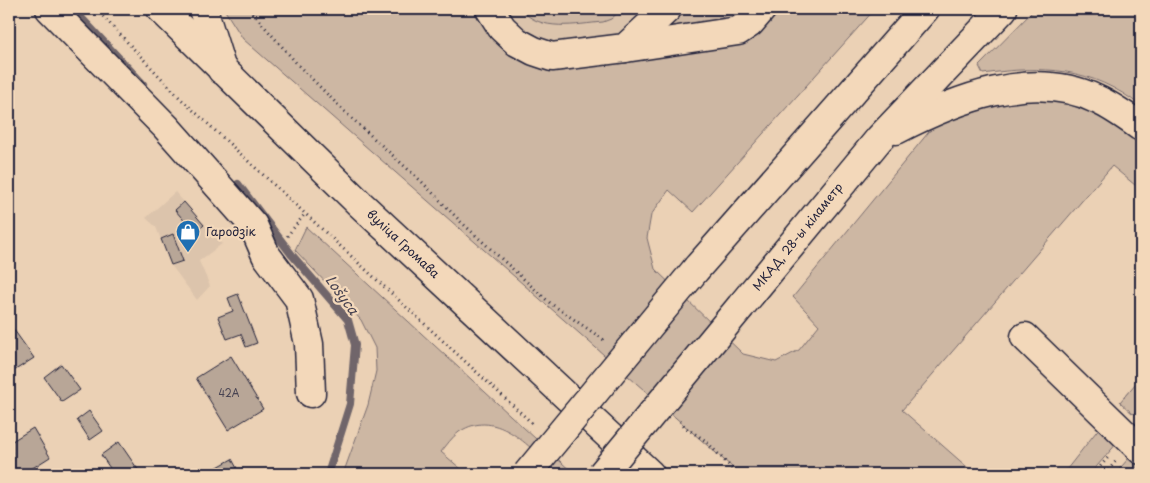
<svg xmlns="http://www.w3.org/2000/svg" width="1150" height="483" viewBox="0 0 1150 483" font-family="'Playpen Sans',sans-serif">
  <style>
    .built { fill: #dcc4ac }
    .green { fill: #cdb7a3; stroke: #786c6f }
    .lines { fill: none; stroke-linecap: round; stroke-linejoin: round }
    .stream { stroke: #6f656a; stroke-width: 8 }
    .building { fill: #b8a697; stroke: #22223b }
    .minor-casing { stroke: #22223b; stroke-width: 31 }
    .major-casing { stroke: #22223b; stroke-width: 31 }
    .highway-casing { stroke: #22223b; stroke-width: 31 }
    .path { stroke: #22223b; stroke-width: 3; stroke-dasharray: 1 4; stroke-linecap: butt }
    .minor { stroke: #f3d8ba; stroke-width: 28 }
    .major { stroke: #f3d8ba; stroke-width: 28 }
    .highway { stroke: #f3d8ba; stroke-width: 28 }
    .highway-bridge-casing { stroke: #22223b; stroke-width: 31; stroke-linecap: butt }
    .highway-bridge { stroke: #f3d8ba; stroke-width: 28 }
    .labels { text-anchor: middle; stroke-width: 4.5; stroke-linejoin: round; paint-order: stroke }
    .number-label { font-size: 10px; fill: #484352 }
    .poi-label { font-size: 12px; fill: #22223b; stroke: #f3d8ba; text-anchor: start }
    .street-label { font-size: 12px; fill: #22223b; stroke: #f3d8ba }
    .water-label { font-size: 14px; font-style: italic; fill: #494452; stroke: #f3d8ba }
  </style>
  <rect width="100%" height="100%" fill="#ebd1b5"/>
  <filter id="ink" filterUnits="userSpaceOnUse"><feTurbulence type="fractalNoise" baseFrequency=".02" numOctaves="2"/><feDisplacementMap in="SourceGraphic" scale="10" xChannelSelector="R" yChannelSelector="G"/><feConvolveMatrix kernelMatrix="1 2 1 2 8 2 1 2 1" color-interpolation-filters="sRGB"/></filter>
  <g filter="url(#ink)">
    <g class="built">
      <path d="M474,9H772L560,64L500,36Z"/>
      <path d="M175,192L222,244L199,261L210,286L197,300L171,265L156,227L146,218Z"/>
    </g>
    <g class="green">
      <path d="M224,9H474L500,36L561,64L772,9H875L693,212L669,190L651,215L647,238L655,269L743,354L776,362L799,350L819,325L793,297L937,122L974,106L1037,99L1062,103L1089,110L1141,139V190L1112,166L902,410L975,474H740L243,39Z"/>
      <path d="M521,9H622L611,19L603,22C577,24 540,33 521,9Z"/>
      <path d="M680,9H737L716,21L666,27Z"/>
      <path d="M1035,9H1141V106C1091,67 1044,65 983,74L979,66Z"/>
      <path d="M306,227L574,474H558C532,450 498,406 459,432C452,437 446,446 441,452L467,474H343L368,405L376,371L375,348L361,320L295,250Z"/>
      <path d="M1141,377V406L1133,414L1120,402Z"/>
      <path d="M1100,427L1118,442L1090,474H1063Z"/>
      <path d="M1135,451L1141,464V474H1115Z"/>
    </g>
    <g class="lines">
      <g class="stream">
        <path d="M73,9L143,84"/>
        <path d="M238,184L292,255L348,320L355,345L350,404L328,474"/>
      </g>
    </g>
    <g class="building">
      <path d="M184,202L204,225L195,233L175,210Z"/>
      <path d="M173,234L183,261L171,265L161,239Z"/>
      <path d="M238,294L257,343L246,347L241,334L227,339L218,317L233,311L228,298Z"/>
      <path d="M9,323L34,358L9,374Z"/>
      <path d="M231,356L263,409L228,430L196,378Z"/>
      <path d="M61,364L80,390L62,402L44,377Z"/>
      <path d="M89,411L103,431L90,440L77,420Z"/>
      <path d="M33,428L50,457L23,474H9V455L12,453L9,443Z"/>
      <path d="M119,442L141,474H114L101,455Z"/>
      <path d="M232,459L240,474H205Z"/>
    </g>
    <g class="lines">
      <defs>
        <g id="minor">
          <path d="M50,9L166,127L253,225L266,255L299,299L309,344L311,393"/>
          <path d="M490,9L502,28L517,42L534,51L552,57L625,48L667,9"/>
          <path d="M625,48L738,31L750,23L762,9"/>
          <path d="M1025,337L1141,450"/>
        </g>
        <path id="major" d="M161,9L359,203L650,474"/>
        <g id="highway">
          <path d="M203,9L222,70"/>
          <path d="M896,130C954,100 1031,68 1096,99C1112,106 1127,117 1141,127"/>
          <path d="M697,268L925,9"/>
          <path d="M741,306L879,139L1003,9"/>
        </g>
      </defs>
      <use href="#minor" class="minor-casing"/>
      <use href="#major" class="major-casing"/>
      <use href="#highway" class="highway-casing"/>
      <g class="path">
        <path d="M96,9L181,99L534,425"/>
        <path d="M249,9L299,66L346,113L422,182L461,222L550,303L604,340"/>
        <path d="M287,236L305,214"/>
        <path d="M680,421L686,428L706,441L737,474"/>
        <path d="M1094,474L1110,455"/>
        <path d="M1105,474L1117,460"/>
      </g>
      <use href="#minor" class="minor"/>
      <use href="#major" class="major"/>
      <use href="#highway" class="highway"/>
      <defs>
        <g id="highway-bridge">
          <path d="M527,474L697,268"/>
          <path d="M602,474L741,306"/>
        </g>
      </defs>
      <use href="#highway-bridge" class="highway-bridge-casing"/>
      <use href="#highway-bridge" class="highway-bridge"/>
    </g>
  </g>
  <defs>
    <symbol id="shop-pin" viewBox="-11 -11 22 30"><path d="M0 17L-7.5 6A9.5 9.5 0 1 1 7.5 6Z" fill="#1f6fb2" stroke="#f3d8ba"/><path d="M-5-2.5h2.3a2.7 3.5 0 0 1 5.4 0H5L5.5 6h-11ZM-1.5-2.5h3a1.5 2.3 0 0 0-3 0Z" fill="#fff"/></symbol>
  </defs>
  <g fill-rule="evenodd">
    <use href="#shop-pin" x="174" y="218" width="28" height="38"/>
  </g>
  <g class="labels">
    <g class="number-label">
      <text x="229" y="397">42А</text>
    </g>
    <g class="poi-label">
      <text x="206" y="236">Гародзік</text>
    </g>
    <g class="street-label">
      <text transform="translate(798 237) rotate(-51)" y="4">МКАД, 28-ы кіламетр</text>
      <text transform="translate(403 244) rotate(43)" y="4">вуліца Громава</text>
    </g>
    <g class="water-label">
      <text transform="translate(342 295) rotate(54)" y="5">Lošyca</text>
    </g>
  </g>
  <rect width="1150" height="483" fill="none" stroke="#f3d8ba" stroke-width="30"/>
  <rect x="15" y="15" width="1120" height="453" fill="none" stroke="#22223b" stroke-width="2" filter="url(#ink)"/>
</svg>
